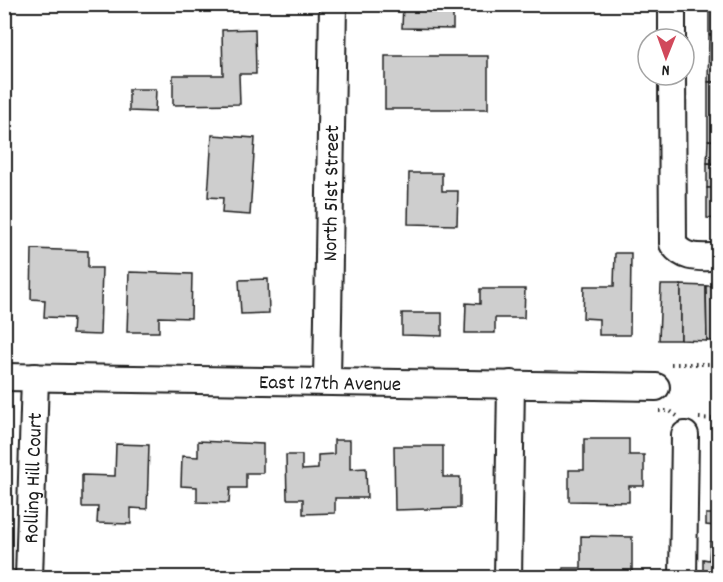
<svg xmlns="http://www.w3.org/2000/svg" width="723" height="582" viewBox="0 0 723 582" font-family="Dekko,sans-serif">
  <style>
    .building { fill: #cecece; stroke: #1c1c1c; stroke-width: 1.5 }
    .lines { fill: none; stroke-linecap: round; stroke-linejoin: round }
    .minor-casing { stroke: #1c1c1c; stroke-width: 30 }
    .path { stroke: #1c1c1c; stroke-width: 4; stroke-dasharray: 1.5 4.5; stroke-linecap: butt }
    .minor { stroke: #fff; stroke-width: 26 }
    .labels { text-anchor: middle; stroke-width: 6; stroke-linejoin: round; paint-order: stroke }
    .street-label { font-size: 21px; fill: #1c1c1c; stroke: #fff }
  </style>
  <rect width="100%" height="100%" fill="#fff"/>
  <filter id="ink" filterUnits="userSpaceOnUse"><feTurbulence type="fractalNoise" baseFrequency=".0167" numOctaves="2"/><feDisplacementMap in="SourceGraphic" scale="12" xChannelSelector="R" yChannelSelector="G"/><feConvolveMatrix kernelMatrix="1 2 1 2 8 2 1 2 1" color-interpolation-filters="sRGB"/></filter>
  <g filter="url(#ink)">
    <g class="building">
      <path d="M403,4H453V29L402,28Z"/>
      <rect x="709" y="4" width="9" height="31"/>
      <path d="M255,29L256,74H239L240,104L173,105V75H223L222,30Z"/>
      <path d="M709,35H718V82H708Z"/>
      <rect x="385" y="56" width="103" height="53"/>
      <path d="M708,82H718V141L708,140Z"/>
      <path d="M129,89H156L155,112L129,111Z"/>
      <path d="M212,135L255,138L250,215L222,213L223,198L208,197Z"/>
      <path d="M708,140L718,141V164L707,163Z"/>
      <path d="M707,163L718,164V188H707Z"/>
      <path d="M409,173H442V191H458L457,225L408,224Z"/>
      <path d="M707,188H718V219L707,218Z"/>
      <path d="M32,249L88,251V268H102L100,335L72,334L73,318L44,317L45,300L31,299Z"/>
      <path d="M615,253H631L630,335H599V319L583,318L584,286H614Z"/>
      <path d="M4,259H7L8,317H4Z"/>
      <path d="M129,272L192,274L191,318L159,317V332H127Z"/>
      <path d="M268,279L269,313L241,314L239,280Z"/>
      <path d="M661,285H681V340H659Z"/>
      <path d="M681,285L706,286L707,341L681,340Z"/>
      <path d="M706,286H718V341H707Z"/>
      <path d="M480,289H525L524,318H495V333H465L466,303L480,304Z"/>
      <path d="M402,313H442V336L402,335Z"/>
      <path d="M584,439H629V455H644V486H629V502L569,501V470H584Z"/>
      <path d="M334,440H350V469L366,468L367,498H335V513L303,514V499H287L286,455H302V470L318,469V455L334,454Z"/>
      <path d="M198,441L263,444V473H246V488H230L229,503L197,502V487L181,486L182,456L198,457Z"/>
      <path d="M116,444L149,445L147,509L131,508V524L97,523L98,507H82V475L115,476Z"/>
      <path d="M394,446H443V477H460V508L395,510Z"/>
      <path d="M715,494H718V543H715V526L706,525V514H715Z"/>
      <path d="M581,536L632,537V578H563V568H581Z"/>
      <path d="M710,542L718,543V578H711V572L703,571V559L709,560Z"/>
    </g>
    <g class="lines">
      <defs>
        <g id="minor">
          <path d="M672,4V39"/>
          <path d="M672,75L673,244C685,260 699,257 718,257"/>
          <path id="s1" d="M4,377L656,387"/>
          <path id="s2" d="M327,381L333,4"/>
          <path id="s3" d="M29,578L35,377"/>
          <path d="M508,578L511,384"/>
          <path d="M683,578L685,435"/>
        </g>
      </defs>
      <use href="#minor" class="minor-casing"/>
      <g class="path">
        <path d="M671,364H718"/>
        <path d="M659,411H670L677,416"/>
        <path d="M699,418L718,419"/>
      </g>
      <use href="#minor" class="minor"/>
    </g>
  </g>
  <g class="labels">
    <g class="street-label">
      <text dy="7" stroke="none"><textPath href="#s2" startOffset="188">North 51st Street</textPath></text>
      <text dy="7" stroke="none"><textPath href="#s1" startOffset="326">East 127th Avenue</textPath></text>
      <text dy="7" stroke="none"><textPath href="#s3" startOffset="100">Rolling Hill Court</textPath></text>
    </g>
  </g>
  <rect width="723" height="582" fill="none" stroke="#fff" stroke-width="24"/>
  <rect x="12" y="12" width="699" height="558" fill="none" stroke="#1c1c1c" stroke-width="2" filter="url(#ink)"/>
  <g transform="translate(666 57) rotate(181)"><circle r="28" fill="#ffffff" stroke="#a4a4a4" stroke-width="1.5"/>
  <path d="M0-4.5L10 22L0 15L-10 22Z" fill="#d1495b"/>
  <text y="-9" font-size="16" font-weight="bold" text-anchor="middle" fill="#1c1c1c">N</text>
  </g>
</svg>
